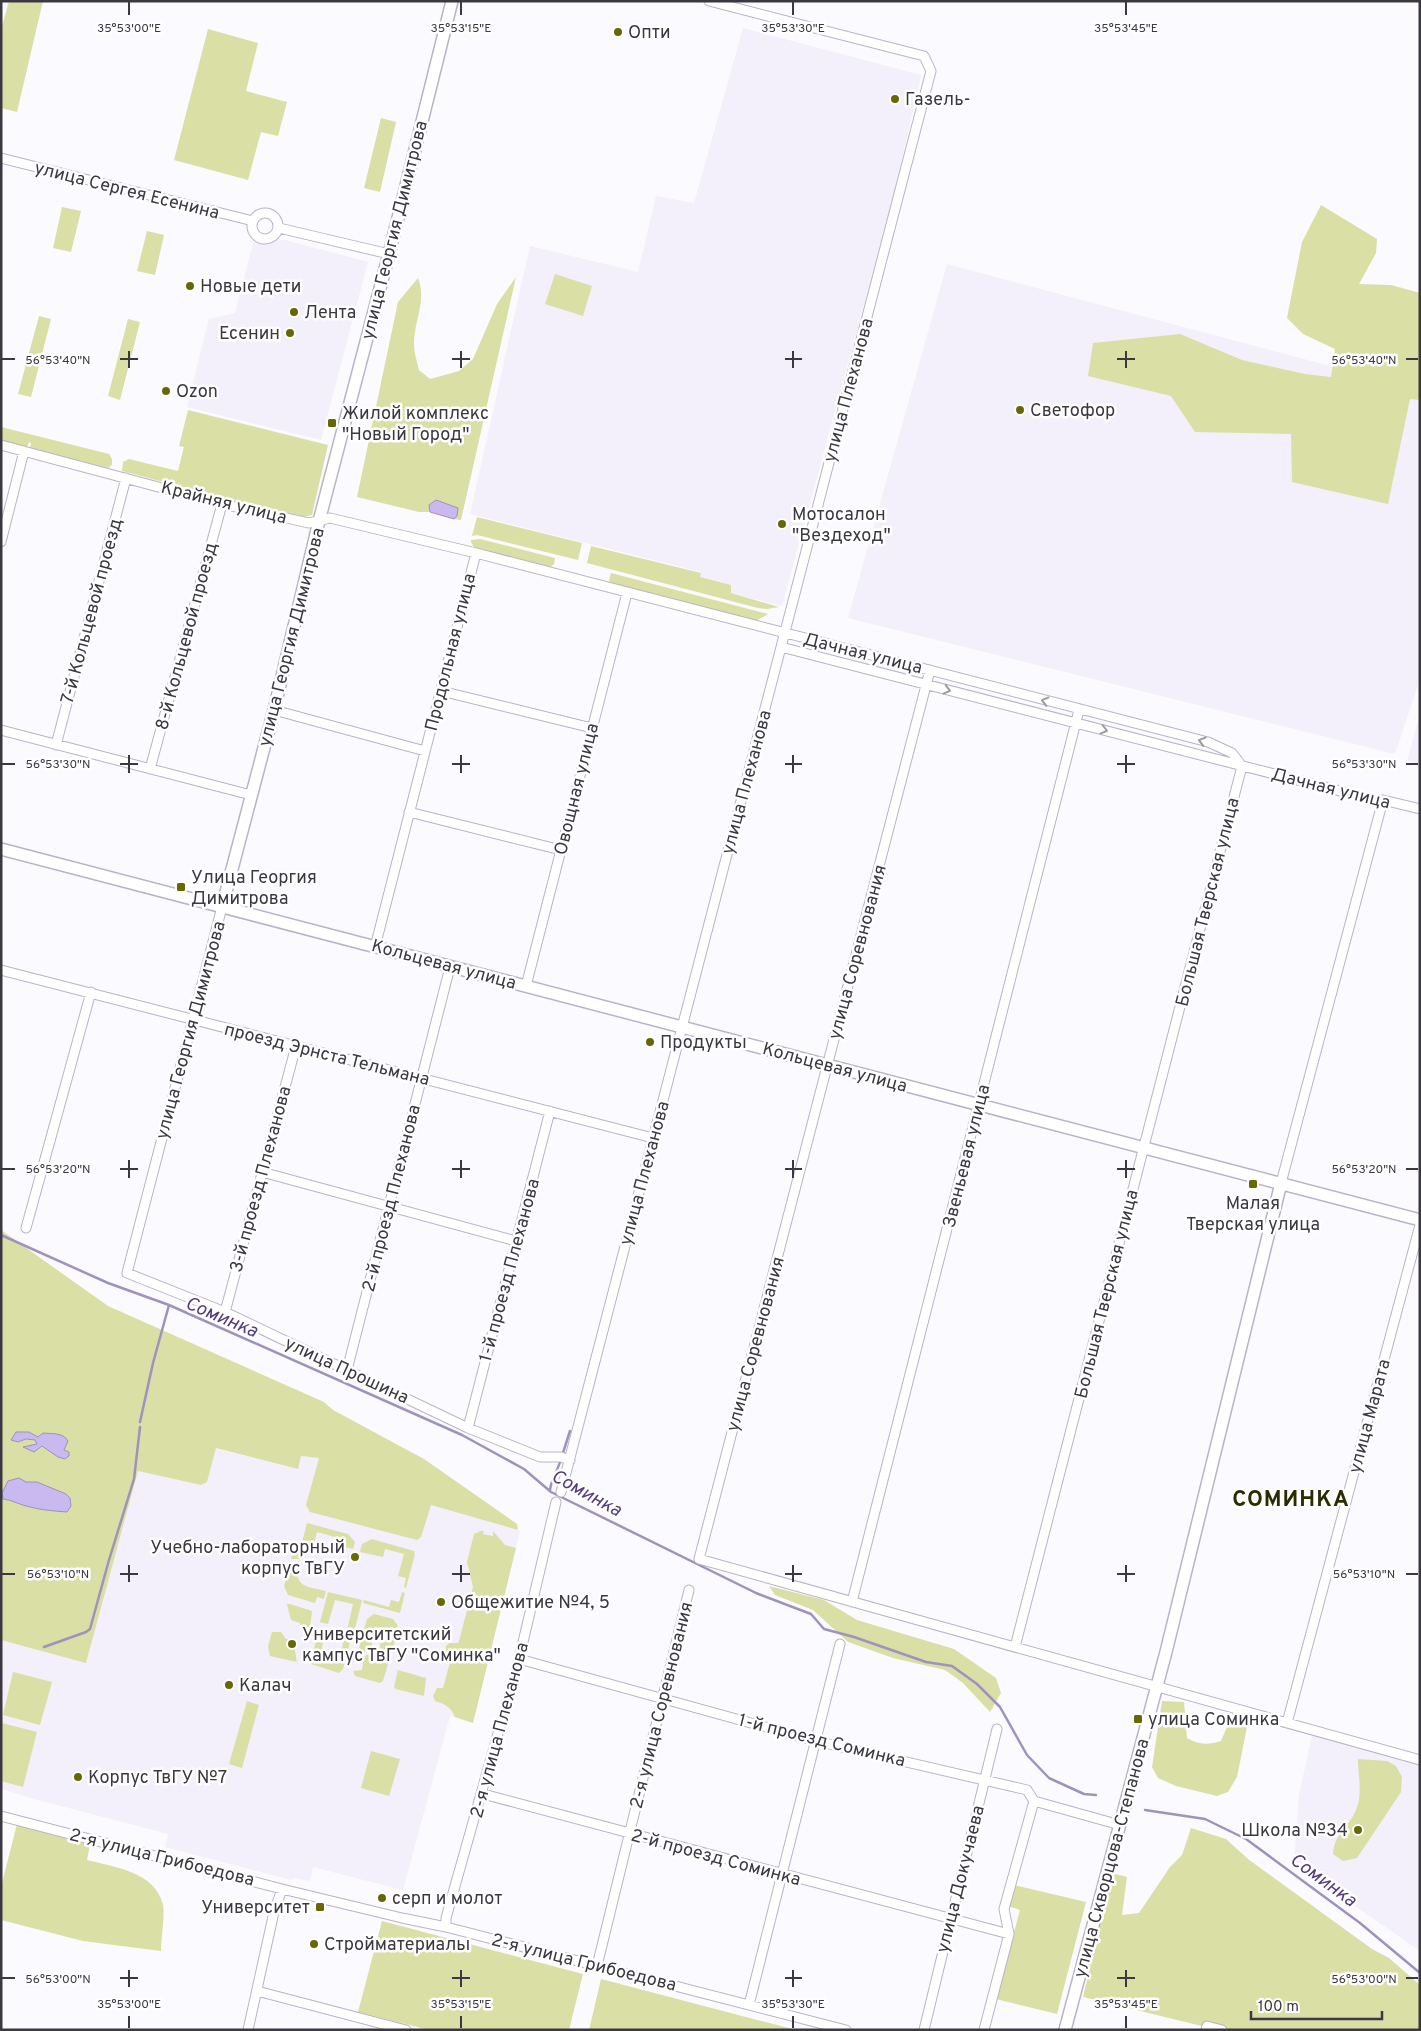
<svg xmlns="http://www.w3.org/2000/svg" width="1421" height="2031" font-family="Overpass,sans-serif">
	<style>
		.built { fill: #f3effb }
		.green { fill: #dadfa6 }
		.water { fill: #cab8f0; stroke: #9f92bc }
		.lines { fill: none; stroke-linecap: round; stroke-linejoin: round }
		.stream { stroke: #9f92bc; stroke-width: 2.5 }
		.street-casing { stroke: #b9b3c8; stroke-width: 11 }
		.secondary-casing { stroke: #b9b3c8; stroke-width: 14 }
		.street { stroke: #fff; stroke-width: 9 }
		.secondary { stroke: #fff; stroke-width: 11 }
		.oneway { stroke: #9d9ca0 }
		.ticks { fill: none; stroke: #3b3841; stroke-width: 2 }
		.poi-dot { fill: #656805; stroke: #fff; stroke-width: 2 }
		.labels { text-anchor: middle; stroke-width: 5; stroke-linejoin: round; paint-order: stroke }
		.poi-label { font-size: 18px; fill: #3b3841; stroke: #fff; text-anchor: start }
		.street-label { font-size: 18px; fill: #3b3841; stroke: #fff }
		.water-label { font-size: 19px; font-style: italic; fill: #553b7e; stroke: #fff }
		.district-label { font-size: 22px; font-weight: bold; letter-spacing: 1px; fill: #2a2c02; stroke: #fff }
		.ticks-label { font-size: 12px; text-anchor: middle; fill: #3b3841; stroke: #fff; stroke-width: 5; stroke-linejoin: round; paint-order: stroke }
	</style>
	<rect width="100%" height="100%" fill="#fbfafe"/>
	<path class="built" d="M743,28L921,75L894,194L782,606L731,593V585L700,577L701,572L470,514L530,246L638,272L656,196L694,203Z
		M254,239L285,240L368,262L321,440L187,407L209,319L235,313Z
		M947,264L1420,390V679L1395,754L848,618Z
		M1420,715V764L1407,761Z
		M215,1448L297,1469L301,1456L319,1458L431,1505L520,1531L473,1723L450,1716L403,1890L313,1867L310,1881L294,1878L291,1880L165,1847L168,1834L38,1800L1,1789V1640L86,1662L138,1471L201,1485L207,1481Z
		M1312,1736L1420,1764V1951L1294,1864L1299,1795Z"/>
	<path class="green" d="M9,1H43L17,112L1,108V30Z
		M208,29L258,43L246,91L287,102L278,136L261,132L248,180L174,160Z
		M381,118L396,122L380,192L364,188Z
		M1321,205L1377,239L1376,253L1359,284L1391,285L1420,293V400L1410,399L1388,504L1292,482L1291,434L1195,432L1171,396L1088,376L1093,343L1180,334L1242,360L1305,374L1331,377L1335,349L1303,334L1287,318L1302,242Z
		M62,207L81,211L71,252L53,248Z
		M147,231L164,235L155,275L137,271Z
		M555,274L592,286L583,316L545,304Z
		M516,277L461,520L454,519L458,513L429,509L430,512H419L357,497L398,302L418,278C427,300 414,321 414,343C414,352 417,362 419,370L430,379L459,371L473,359L497,304Z
		M39,316L51,319L31,397L18,394Z
		M128,319L140,322L120,400L108,396Z
		M188,410L328,445L312,515L300,518L122,471L123,462L129,459L178,471L184,447L179,446Z
		M1,427L109,454L112,459V465L108,468L30,448L31,443L29,442L27,447L1,440Z
		M477,517L582,543L578,560L477,535L472,536Z
		M480,539L555,558L554,564L549,568L475,549L471,542V540Z
		M591,546L701,573L700,577L731,585V593L779,607L767,609L758,608L587,563Z
		M611,573L768,614L754,622L610,583L609,580Z
		M1,1230L108,1306L324,1402L333,1410L424,1459L517,1524L518,1530L431,1505L421,1537L417,1540L310,1512L306,1505L319,1458L301,1456L298,1469L216,1448L207,1482L201,1485L138,1471L86,1663L1,1640Z
		M307,1523L348,1534L355,1542L353,1549L333,1544L335,1537L317,1532L311,1555L303,1553L301,1559H291L293,1551L300,1550Z
		M481,1531H484L483,1534L493,1536V1531L505,1545L516,1548L473,1723L455,1717C451,1707 445,1704 435,1701L433,1696L437,1688H443L452,1655L446,1651V1646L449,1643H458L459,1641L473,1587L467,1562L474,1534Z
		M372,1539L414,1551L415,1554L406,1588L404,1587L406,1578L398,1576L404,1554L385,1549L383,1557L360,1552L362,1544Z
		M290,1564L299,1566C293,1588 310,1587 326,1591L324,1599L317,1597L315,1603L288,1595L284,1586Z
		M769,1586L824,1600L857,1620L954,1649L996,1678L1001,1693L990,1712L963,1683L945,1670L893,1658L848,1642L813,1610L775,1595Z
		M328,1592L362,1600L354,1632L347,1631L353,1604L335,1600L328,1624L320,1622Z
		M402,1592L405,1593L400,1613L363,1603L364,1600L389,1607L391,1600L399,1602Z
		M290,1604L312,1611L310,1627H301L300,1623L291,1620L287,1604Z
		M374,1614L393,1619L398,1626L389,1633L381,1627L374,1628L372,1632V1646L356,1659L367,1619Z
		M318,1630L326,1632L319,1658L338,1663L345,1636L351,1638L343,1669L339,1673L311,1664Z
		M398,1631L383,1681L380,1683L355,1676L353,1671L362,1670L363,1664L358,1661L368,1654L372,1657L379,1656L380,1644Z
		M272,1632H281L286,1639L293,1640L297,1662L270,1656L268,1646Z
		M398,1670L426,1678L424,1696L396,1689L394,1687Z
		M13,1672L52,1682L40,1725L3,1715Z
		M247,1701L259,1705L242,1768L229,1764Z
		M1162,1701L1184,1702L1187,1738C1198,1745 1208,1745 1221,1741L1233,1713L1241,1715L1248,1722L1237,1777L1228,1792L1217,1796L1176,1786L1158,1778L1152,1767Z
		M2,1723L37,1732L23,1787L1,1781Z
		M371,1751L400,1759L389,1796L361,1788Z
		M1358,1759L1387,1761L1396,1766L1402,1777L1401,1792L1357,1858L1343,1861L1333,1854C1334,1834 1349,1827 1356,1810C1363,1794 1358,1776 1358,1759Z
		M17,1824L90,1844L87,1860C114,1867 156,1872 163,1905C165,1917 161,1938 161,1951L83,1941L1,1920V1887Z
		M1191,1828L1226,1839L1248,1859L1372,1949L1389,1958L1420,1985V2030H1218L1083,1997L1112,1873L1127,1877L1122,1915L1139,1913L1170,1867L1182,1855Z
		M1014,1885L1086,1902L1057,2014L996,1999L1020,1910L1008,1906Z
		M382,1921L583,1974L569,2030H429L358,2012Z
		M601,1979L796,2030H589Z"/>
	<path class="water" d="M436,500L458,508L457,516L454,519L430,512L429,505Z
		M16,1432H29L38,1437L43,1433C51,1434 63,1432 68,1441L64,1450L69,1452V1456L65,1459L58,1457L42,1446L34,1452L23,1447L37,1444L35,1440L26,1439L18,1442L11,1440Z
		M19,1478L26,1482H37L66,1494L70,1498L71,1506L67,1512C53,1511 40,1510 26,1506C18,1504 12,1500 3,1499L2,1493L8,1481Z"/>
	<g class="lines">
		<path class="stream" d="M1,1235L108,1283L169,1305L462,1435L524,1469L551,1492L756,1593L811,1614L824,1629L854,1637L926,1662L952,1666L977,1684L1000,1707L1027,1755L1049,1778L1084,1794L1096,1795
			M140,1422L153,1363L169,1305
			M562,1456L570,1431
			M550,1490C551,1480 558,1470 561,1459
			M44,1647L86,1632L90,1629L109,1560L134,1479L140,1427
			M1145,1810L1205,1819L1246,1839L1360,1923L1420,1973"/>
		<g class="street-casing">
			<path id="street" d="M1,158L253,221
				M252 226a13 13 0 1 1 26 0a13 13 0 1 1-26 0Z
				M279,228L389,254
				M1,445L222,504L309,523L330,518L476,553L1208,742L1232,753L1242,766
				M1,542L24,451
				M781,647L1375,800H1383L1420,809
				M930,670L699,1559L1420,1760
				M441,691L592,728
				M274,710L425,751
				M1,730L251,795
				M56,745L126,478
				M150,769L222,504
				M409,812L561,850
				M222,907L127,1273L225,1312L468,1428L540,1457H561L570,1460
				M375,947L476,553
				M1,970L653,1138
				M526,986L627,593
				M262,1172L516,1241
				M1281,1183L1383,800
				M26,1228L91,992
				M225,1312L296,1046
				M347,1370L450,967
				M468,1428L550,1111
				M561,1492L931,71L924,56L709,1
				M852,1602L1079,710
				M1015,1647L1242,766
				M519,1659L816,1741L1027,1790L1034,1801L1120,1825
				M1287,1723L1420,1225
				M483,1794L1009,1934
				M1,1816L282,1889L402,1918L446,1927L846,2030
				M446,1927V1918L519,1659L556,1502
				M597,1966L689,1590
				M257,1991L406,2030
				M749,2005L840,1644
				M248,2030L274,1912L282,1889
				M924,2030L997,1729
				M984,2030L1009,1934L1004,1909L1034,1801
				M1206,2030L1207,2026L1222,2030"/>
		</g>
		<g class="secondary-casing">
			<path id="secondary" d="M1,849L1420,1220
				M222,907L274,710L319,521L389,254L452,1
				M1065,2030L1166,1652L1281,1183"/>
		</g>
		<use href="#street" class="street"/>
		<use href="#secondary" class="secondary"/>
	</g>
	<defs><path id="oneway-chevron" d="M-2-3.5L2.5 0L-2 3.5" fill="none" stroke-width="1.6" stroke-linecap="round" stroke-linejoin="round" transform="scale(1.25)"/></defs>
	<g class="oneway">
		<use href="#oneway-chevron" transform="translate(947 690) rotate(15)"/>
		<use href="#oneway-chevron" transform="translate(1045 701) rotate(-165)"/>
		<use href="#oneway-chevron" transform="translate(1104 730) rotate(14)"/>
		<use href="#oneway-chevron" transform="translate(1202 741) rotate(-164)"/>
	</g>
	<path class="ticks" d="M129,2V15M461,2V15M793,2V15M1126,2V15M129,351V368M461,351V368M793,351V368M1126,351V368M2,359H15M120,359H138M452,359H470M785,359H802M1117,359H1135M1406,359H1418M129,755V773M461,755V773M793,755V773M1126,755V773M2,764H15M120,764H138M452,764H470M785,764H802M1117,764H1135M1406,764H1418M129,1160V1178M461,1160V1178M793,1160V1178M1126,1160V1178M2,1169H15M120,1169H138M452,1169H470M785,1169H802M1117,1169H1135M1406,1169H1418M129,1565V1582M461,1565V1582M793,1565V1582M1126,1565V1582M2,1574H15M120,1574H138M452,1574H470M785,1574H802M1117,1574H1135M1406,1574H1418M129,1970V1987M461,1970V1987M793,1970V1987M1126,1970V1987M2,1978H15M120,1978H138M452,1978H470M785,1978H802M1117,1978H1135M1406,1978H1418M129,2016V2028M461,2016V2028M793,2016V2028M1126,2016V2028"/>
	<g class="poi-dot">
		<circle cx="618" cy="32" r="5"/>
		<circle cx="895" cy="99" r="5"/>
		<circle cx="190" cy="286" r="5"/>
		<circle cx="294" cy="312" r="5"/>
		<circle cx="290" cy="333" r="5"/>
		<circle cx="166" cy="391" r="5"/>
		<circle cx="1020" cy="410" r="5"/>
		<rect x="327" y="418" width="10" height="10" rx="2.5"/>
		<circle cx="782" cy="524" r="5"/>
		<rect x="176" y="882" width="10" height="10" rx="2.5"/>
		<circle cx="650" cy="1042" r="5"/>
		<rect x="1248" y="1179" width="10" height="10" rx="2.5"/>
		<circle cx="355" cy="1557" r="5"/>
		<circle cx="441" cy="1602" r="5"/>
		<circle cx="292" cy="1644" r="5"/>
		<circle cx="229" cy="1685" r="5"/>
		<rect x="1133" y="1714" width="10" height="10" rx="2.5"/>
		<circle cx="78" cy="1777" r="5"/>
		<circle cx="1358" cy="1830" r="5"/>
		<circle cx="382" cy="1898" r="5"/>
		<rect x="315" y="1902" width="10" height="10" rx="2.5"/>
		<circle cx="314" cy="1944" r="5"/>
	</g>
	<g class="labels">
		<g class="poi-label">
			<text x="628" y="38">Опти</text>
			<text x="905" y="105">Газель-</text>
			<text x="200" y="292">Новые дети</text>
			<text x="304" y="318">Лента</text>
			<text x="280" y="339" text-anchor="end">Есенин</text>
			<text x="176" y="397">Ozon</text>
			<text x="1030" y="416">Светофор</text>
			<text x="342" y="419">Жилой комплекс<tspan x="342" dy="21">"Новый Город"</tspan></text>
			<text x="792" y="520">Мотосалон<tspan x="792" dy="21">"Вездеход"</tspan></text>
			<text x="191" y="883">Улица Георгия<tspan x="191" dy="21">Димитрова</tspan></text>
			<text x="660" y="1048">Продукты</text>
			<text x="1253" y="1209" text-anchor="middle">Малая<tspan x="1253" dy="21">Тверская улица</tspan></text>
			<text x="345" y="1553" text-anchor="end">Учебно-лабораторный<tspan x="345" dy="21">корпус ТвГУ</tspan></text>
			<text x="451" y="1608">Общежитие №4, 5</text>
			<text x="302" y="1640">Университетский<tspan x="302" dy="21">кампус ТвГУ "Соминка"</tspan></text>
			<text x="239" y="1691">Калач</text>
			<text x="1148" y="1725">улица Соминка</text>
			<text x="88" y="1783">Корпус ТвГУ №7</text>
			<text x="1348" y="1836" text-anchor="end">Школа №34</text>
			<text x="392" y="1904">серп и молот</text>
			<text x="310" y="1913" text-anchor="end">Университет</text>
			<text x="324" y="1950">Стройматериалы</text>
		</g>
		<g class="street-label">
			<text transform="translate(127 190) rotate(14)" y="6">улица Сергея Есенина</text>
			<text transform="translate(394 230) rotate(-76)" y="6">улица Георгия Димитрова</text>
			<text transform="translate(848 390) rotate(-75)" y="6">улица Плеханова</text>
			<text transform="translate(224 502) rotate(14)" y="6">Крайняя улица</text>
			<text transform="translate(91 611) rotate(-75)" y="6">7-й Кольцевой проезд</text>
			<text transform="translate(186 636) rotate(-75)" y="6">8-й Кольцевой проезд</text>
			<text transform="translate(291 637) rotate(-76)" y="6">улица Георгия Димитрова</text>
			<text transform="translate(450 652) rotate(-76)" y="6">Продольная улица</text>
			<text transform="translate(863 653) rotate(14)" y="6">Дачная улица</text>
			<text transform="translate(746 782) rotate(-75)" y="6">улица Плеханова</text>
			<text transform="translate(1331 788) rotate(14)" y="6">Дачная улица</text>
			<text transform="translate(576 789) rotate(-76)" y="6">Овощная улица</text>
			<text transform="translate(1207 902) rotate(-76)" y="6">Большая Тверская улица</text>
			<text transform="translate(857 952) rotate(-75)" y="6">улица Соревнования</text>
			<text transform="translate(444 964) rotate(15)" y="6">Кольцевая улица</text>
			<text transform="translate(190 1030) rotate(-75)" y="6">улица Георгия Димитрова</text>
			<text transform="translate(327 1054) rotate(14)" y="6">проезд Эрнста Тельмана</text>
			<text transform="translate(835 1067) rotate(15)" y="6">Кольцевая улица</text>
			<text transform="translate(966 1156) rotate(-76)" y="6">Звеньевая улица</text>
			<text transform="translate(644 1173) rotate(-75)" y="6">улица Плеханова</text>
			<text transform="translate(260 1179) rotate(-75)" y="6">3-й проезд Плеханова</text>
			<text transform="translate(391 1198) rotate(-76)" y="6">2-й проезд Плеханова</text>
			<text transform="translate(509 1270) rotate(-75)" y="6">1-й проезд Плеханова</text>
			<text transform="translate(1106 1294) rotate(-76)" y="6">Большая Тверская улица</text>
			<text transform="translate(755 1344) rotate(-75)" y="6">улица Соревнования</text>
			<text transform="translate(347 1370) rotate(25)" y="6">улица Прошина</text>
			<text transform="translate(1369 1416) rotate(-75)" y="6">улица Марата</text>
			<text transform="translate(661 1705) rotate(-76)" y="6">2-я улица Соревнования</text>
			<text transform="translate(499 1730) rotate(-75)" y="6">2-я улица Плеханова</text>
			<text transform="translate(822 1740) rotate(14)" y="6">1-й проезд Соминка</text>
			<text transform="translate(162 1857) rotate(14)" y="6">2-я улица Грибоедова</text>
			<text transform="translate(716 1857) rotate(15)" y="6">2-й проезд Соминка</text>
			<text transform="translate(1111 1858) rotate(-75)" y="6">улица Скворцова-Степанова</text>
			<text transform="translate(960 1879) rotate(-76)" y="6">улица Докучаева</text>
			<text transform="translate(584 1962) rotate(14)" y="6">2-я улица Грибоедова</text>
		</g>
		<g class="water-label">
			<text transform="translate(222 1316) rotate(23)" y="7">Соминка</text>
			<text transform="translate(587 1492) rotate(29)" y="7">Соминка</text>
			<text transform="translate(1324 1879) rotate(36)" y="7">Соминка</text>
		</g>
		<g class="district-label">
			<text x="1291" y="1506">СОМИНКА</text>
		</g>
	</g>
	<g class="ticks-label">
		<text x="129" y="32">35°53'00"E</text>
		<text x="461" y="32">35°53'15"E</text>
		<text x="793" y="32">35°53'30"E</text>
		<text x="1126" y="32">35°53'45"E</text>
		<text x="58" y="364">56°53'40"N</text>
		<text x="1364" y="364">56°53'40"N</text>
		<text x="58" y="768">56°53'30"N</text>
		<text x="1364" y="768">56°53'30"N</text>
		<text x="58" y="1173">56°53'20"N</text>
		<text x="1364" y="1173">56°53'20"N</text>
		<text x="58" y="1578">56°53'10"N</text>
		<text x="1364" y="1578">56°53'10"N</text>
		<text x="58" y="1983">56°53'00"N</text>
		<text x="1364" y="1983">56°53'00"N</text>
		<text x="129" y="2008">35°53'00"E</text>
		<text x="461" y="2008">35°53'15"E</text>
		<text x="793" y="2008">35°53'30"E</text>
		<text x="1126" y="2008">35°53'45"E</text>
	</g>
	<rect width="1421" height="2031" fill="none" stroke="#3b3841" stroke-width="5"/>
	<path d="M1251 2011v8h131v-8" fill="none" stroke="#3b3841" stroke-width="2.5"/>
	<text x="1258" y="2011" font-size="15" fill="#3b3841" stroke="#ffffff" stroke-width="4" paint-order="stroke">100 m</text>
</svg>
